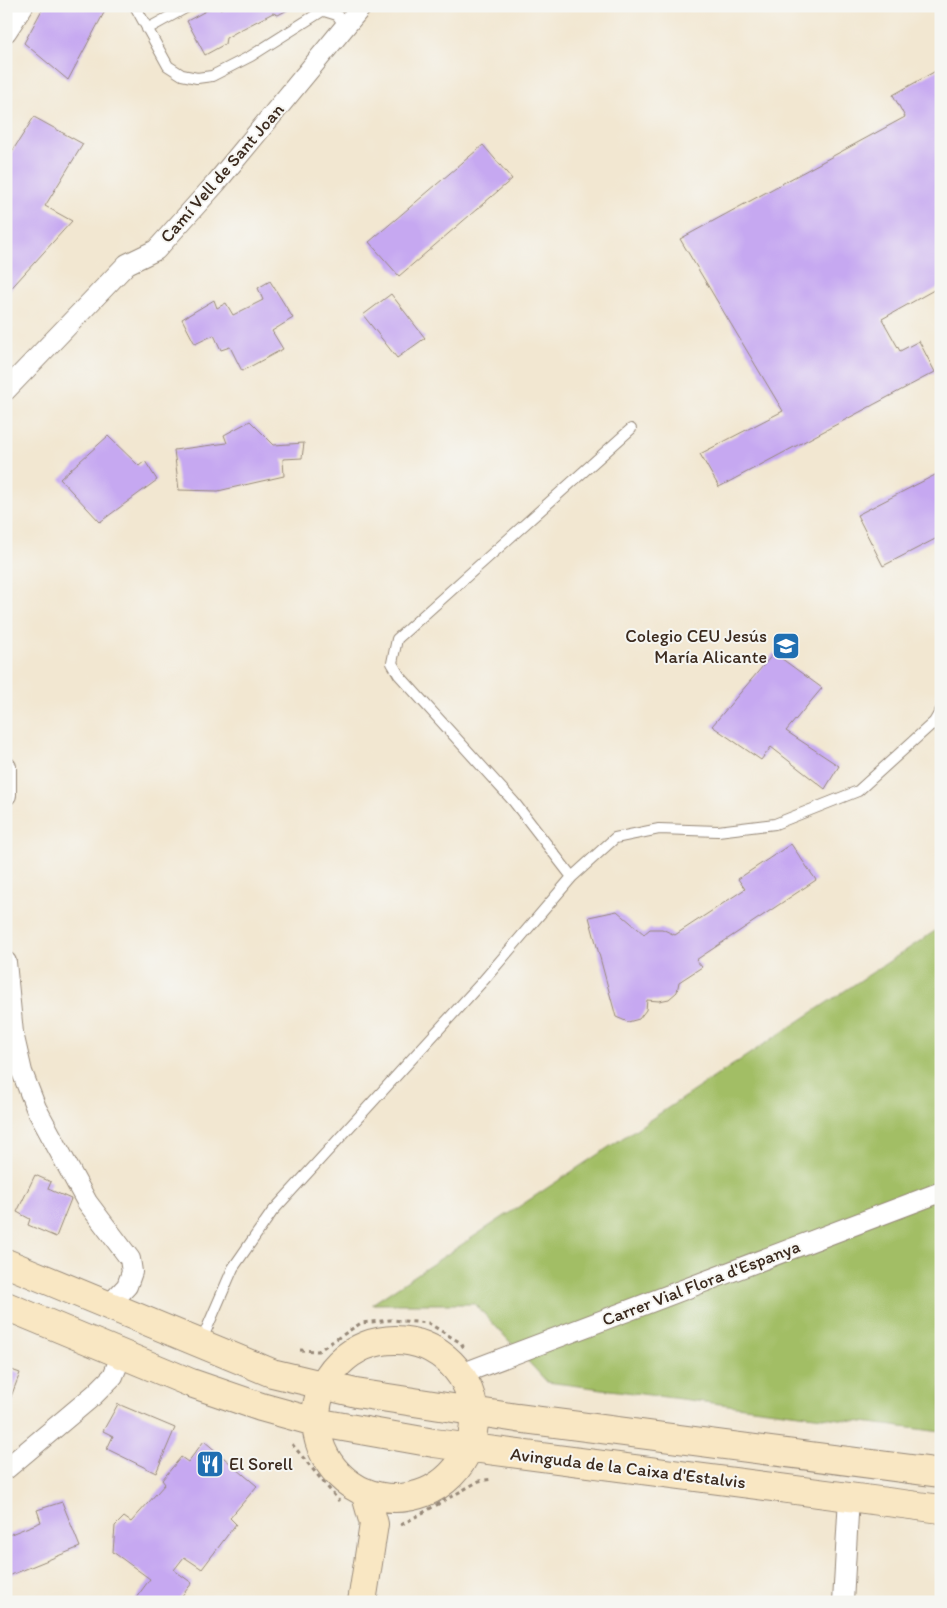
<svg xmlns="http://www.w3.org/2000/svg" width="947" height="1608" font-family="Itim,sans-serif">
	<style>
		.green { fill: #a2be65; stroke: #6e7442 }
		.building { fill: #c6a8f1 }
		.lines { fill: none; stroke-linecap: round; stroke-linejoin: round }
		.lane-casing { stroke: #968878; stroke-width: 12 }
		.street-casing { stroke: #968878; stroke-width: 22 }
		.secondary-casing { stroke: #968878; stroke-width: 30 }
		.path { stroke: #968878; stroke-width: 3; stroke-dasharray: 4 4; stroke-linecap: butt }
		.lane { stroke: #fff; stroke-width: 10 }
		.street { stroke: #fff; stroke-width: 20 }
		.secondary { stroke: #f9e7c3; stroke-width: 28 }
		.labels { text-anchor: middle; stroke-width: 4; stroke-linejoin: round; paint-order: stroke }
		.street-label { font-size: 18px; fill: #3b2a1e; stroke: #f6f6f2 }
		.poi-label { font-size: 18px; fill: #3b2a1e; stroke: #f6f6f2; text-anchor: end }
	</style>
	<rect width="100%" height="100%" fill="#f6f6f2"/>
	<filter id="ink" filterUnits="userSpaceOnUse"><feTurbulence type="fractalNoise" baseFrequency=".02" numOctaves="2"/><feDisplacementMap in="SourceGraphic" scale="10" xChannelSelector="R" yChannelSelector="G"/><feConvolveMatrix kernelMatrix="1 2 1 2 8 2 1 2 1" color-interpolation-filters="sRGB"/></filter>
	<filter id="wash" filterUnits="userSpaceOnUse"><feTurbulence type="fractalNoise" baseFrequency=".0096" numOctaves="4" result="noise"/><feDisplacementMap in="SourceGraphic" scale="20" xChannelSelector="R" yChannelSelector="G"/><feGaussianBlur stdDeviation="1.12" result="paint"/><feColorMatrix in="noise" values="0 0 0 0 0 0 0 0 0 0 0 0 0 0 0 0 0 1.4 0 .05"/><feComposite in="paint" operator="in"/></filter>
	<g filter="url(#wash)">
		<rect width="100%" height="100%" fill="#f2e7d1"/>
		<path class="green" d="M941,927V1432L547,1382L475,1304H372Z"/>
		<g id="blocks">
			<path class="building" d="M44,6H102L106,9L68,80L24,43Z
				M215,6H219L220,9L226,6H295L278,15L273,13L240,30L226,38L225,44L205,55L187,21Z
				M941,68V286L882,319L900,351L919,341L935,372L719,487L700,454L783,411L680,239L905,117L893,95Z
				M34,117L83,144L45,206L72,221L6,294V161Z
				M483,145L512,179L399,276L369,242Z
				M270,281L293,318L272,331L283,349L242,371L230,347L221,350L214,335L195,344L182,319L214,300L217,308L226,303L233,315L263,300L258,288Z
				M391,294L425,338L397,358L363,315Z
				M250,421L274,445L304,443L302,458L283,459L284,476L218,491L179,490L174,450L227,443L224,435Z
				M108,436L139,466L145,461L157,480L100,522L60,479Z
				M939,473L941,536L883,566L857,515Z
				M774,653L822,688L786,731L839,766L825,789L771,747L761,760L712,726Z
				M791,844L816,880L696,960L702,967L679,982L677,992L669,999L659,1001L647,1000L646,1010L639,1019L628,1022L616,1017L589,917L617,911L644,934L650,929H662L675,935L745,889L738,879Z
				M35,1175L51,1182L48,1189L71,1199L56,1237L28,1225L30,1219L17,1212Z
				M6,1368L20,1373L9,1402L6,1401Z
				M118,1404L175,1428L156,1473L107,1449L113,1436L103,1431Z
				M204,1441L257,1486L230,1518L236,1524L202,1569L184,1557L174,1570L192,1583L177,1602H133L150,1579L113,1552L115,1526L124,1517L131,1522L165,1484L162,1480L181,1457L188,1462Z
				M62,1502L80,1547L6,1577V1536L41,1522L37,1510Z
				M682,1598L694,1601V1602H681Z"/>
		</g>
	</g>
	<g filter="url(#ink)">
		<use href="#blocks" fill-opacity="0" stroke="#968878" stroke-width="1"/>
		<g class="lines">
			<g class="lane-casing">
				<path id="lane" d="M135,6L168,66L182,75L197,78L212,76L251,56L330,6
					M324,11L337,15L346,27
					M147,29L189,6
					M934,722L941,730
					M572,877L514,802L399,675L392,663L397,639L631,429
					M201,1342L233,1268L272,1212L483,981L572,877L615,838L659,829L718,831L775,824L858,791L934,722L941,710"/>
			</g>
			<g class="street-casing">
				<path id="street" d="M6,32L23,6
					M6,390L127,264L156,250L216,183L362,6
					M6,767V795
					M6,962L13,1033L22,1072L36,1108L87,1202L130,1259L132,1272L127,1286L110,1304
					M461,1374L941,1192
					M6,1469L94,1395L113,1376L122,1354
					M843,1602L849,1497"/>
			</g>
			<g class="secondary-casing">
				<path id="secondary" d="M6,1263L272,1373L356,1393L517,1418L941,1473
					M6,1306L191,1383L261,1407L315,1422L434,1443L941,1509
					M316 1419a79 79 0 1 1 158 0a79 79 0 1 1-158 0Z
					M362,1602L374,1524L365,1492"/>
			</g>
			<path class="path" d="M6,898L7,816
				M300,1350L318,1351L361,1323L391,1320L428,1323L461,1343L464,1348
				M292,1444L339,1501
				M401,1525L479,1481L492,1479"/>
			<use href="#lane" class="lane"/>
			<use href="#street" class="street"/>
			<use href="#secondary" class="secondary"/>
		</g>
	</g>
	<defs>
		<g id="school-square" transform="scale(1.4375)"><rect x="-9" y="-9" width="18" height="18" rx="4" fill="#1f6fb2" stroke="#f6f6f2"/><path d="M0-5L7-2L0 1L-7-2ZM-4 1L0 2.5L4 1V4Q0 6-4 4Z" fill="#fff"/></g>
		<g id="restaurant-square" transform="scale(1.4375)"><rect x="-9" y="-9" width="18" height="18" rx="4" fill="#1f6fb2" stroke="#f6f6f2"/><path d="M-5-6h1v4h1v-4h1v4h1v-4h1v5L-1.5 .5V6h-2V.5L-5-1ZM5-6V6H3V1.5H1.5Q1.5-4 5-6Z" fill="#fff"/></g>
	</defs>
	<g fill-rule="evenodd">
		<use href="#school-square" x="786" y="646"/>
		<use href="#restaurant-square" x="210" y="1464"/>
	</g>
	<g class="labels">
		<g class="street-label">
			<text transform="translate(222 173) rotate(-49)" y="6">Camí Vell de Sant Joan</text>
			<text transform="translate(701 1283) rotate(-21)" y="6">Carrer Vial Flora d'Espanya</text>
			<text transform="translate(628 1468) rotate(7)" y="6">Avinguda de la Caixa d'Estalvis</text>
		</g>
		<g class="poi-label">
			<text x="767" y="642">Colegio CEU Jesús<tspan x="767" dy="21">María Alicante</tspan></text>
			<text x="229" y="1470" text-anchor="start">El Sorell</text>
		</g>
	</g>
	<rect width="947" height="1608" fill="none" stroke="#f6f6f2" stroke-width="25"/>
</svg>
